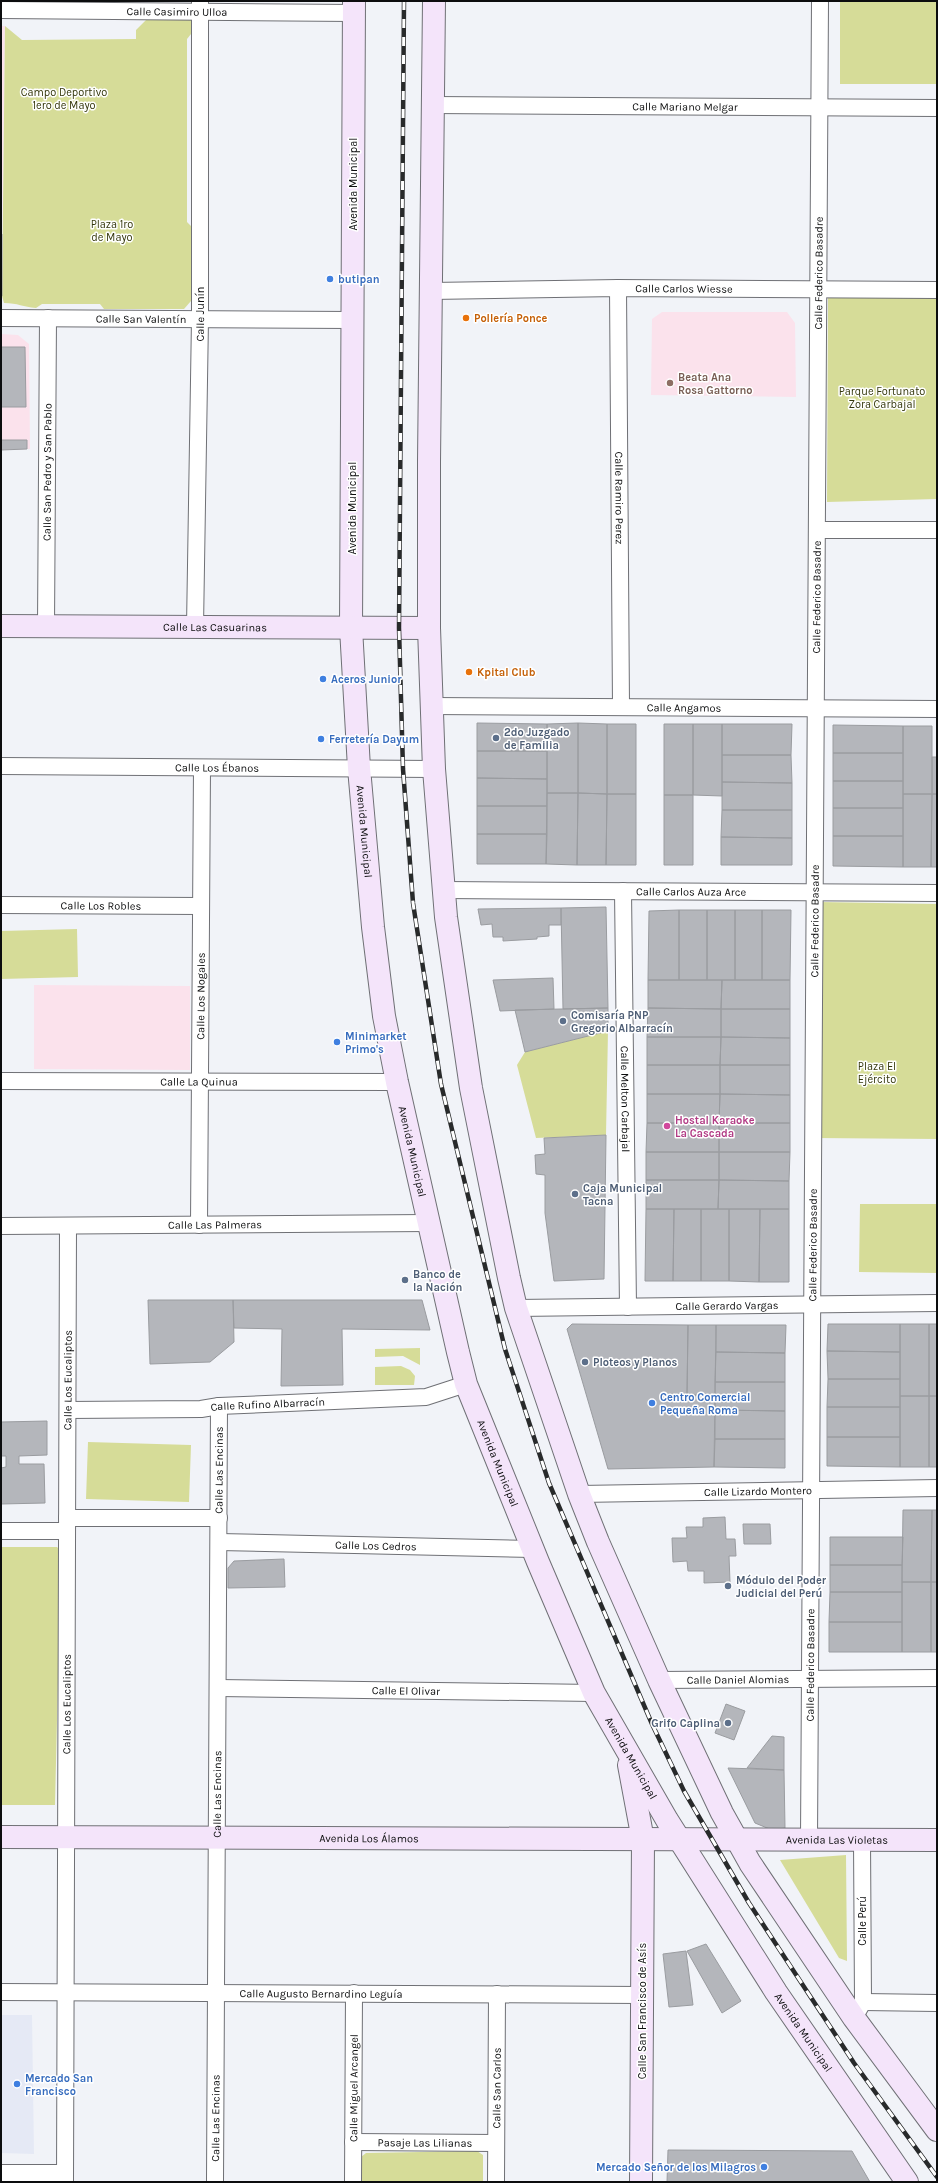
<svg xmlns="http://www.w3.org/2000/svg" width="938" height="2183" font-family="Karla,sans-serif">
	<style>
		.built { fill: #e5e9f5 }
		.education { fill: #fbe2ec }
		.green { fill: #d6dc98 }
		.building { fill: #b4b6bb; stroke: #9a9ca0 }
		.lines { fill: none; stroke-linecap: round; stroke-linejoin: round }
		.street-casing { stroke: #6f7075; stroke-width: 18 }
		.secondary-casing { stroke: #6f7075; stroke-width: 24 }
		.street { stroke: #fff; stroke-width: 16 }
		.secondary { stroke: #f4e4fa; stroke-width: 22 }
		.rail-casing { stroke: #282a2b; stroke-width: 4.5 }
		.rail { stroke: #fff; stroke-width: 3; stroke-dasharray: 9; stroke-linecap: butt }
		.shop-dot { fill: #3f7fe0; stroke: #fff; stroke-width: 1.5 }
		.food-dot { fill: #e8710a; stroke: #fff; stroke-width: 1.5 }
		.education-dot { fill: #8d6e63; stroke: #fff; stroke-width: 1.5 }
		.service-dot { fill: #5c6f8a; stroke: #fff; stroke-width: 1.5 }
		.hotel-dot { fill: #d1479c; stroke: #fff; stroke-width: 1.5 }
		.labels { text-anchor: middle; stroke-width: 3; stroke-linejoin: round; paint-order: stroke }
		.street-label { font-size: 11px; fill: #0c0d0e; stroke: #fff }
		.park-label { font-size: 11px; fill: #34370b; stroke: #fff }
		.shop-label { font-size: 11px; font-weight: bold; fill: #366cbe; stroke: #fff; text-anchor: start }
		.food-label { font-size: 11px; font-weight: bold; fill: #c56008; stroke: #fff; text-anchor: start }
		.education-label { font-size: 11px; font-weight: bold; fill: #785e54; stroke: #fff; text-anchor: start }
		.service-label { font-size: 11px; font-weight: bold; fill: #4e5e75; stroke: #fff; text-anchor: start }
		.hotel-label { font-size: 11px; font-weight: bold; fill: #b23c85; stroke: #fff; text-anchor: start }
	</style>
	<rect width="100%" height="100%" fill="#f1f3f8"/>
	<path class="built" d="M1,2015H32L34,2154L1,2153Z"/>
	<path class="education" d="M1,26H5L2,234H1Z
		M662,312H787L795,323L796,397L651,395L652,319Z
		M1,334L18,335L29,344L30,449L1,450Z
		M34,985L190,986V1070L34,1069Z"/>
	<path class="green" d="M840,1H937V84H840Z
		M185,18L191,20V34L187,39V222L192,227L191,301L184,309H104L100,304H42L36,308C23,307 18,303 4,303L2,296L5,26L22,40L136,39V30L147,19Z
		M937,295V499L827,502L828,296Z
		M819,902L937,904V1139L815,1138Z
		M77,929L78,977L1,979V931Z
		M608,1031L606,1135L536,1138L517,1065L525,1052Z
		M860,1204H937V1273L859,1272Z
		M420,1348V1365L403,1356L375,1357V1349Z
		M401,1366L410,1370L415,1376L414,1385H375V1367Z
		M88,1442L191,1445L189,1502L86,1499Z
		M1,1547H57L61,1551L55,1805H1Z
		M846,1855L847,1961L839,1958L780,1860Z
		M477,2151L483,2155V2182H361V2157L366,2153Z"/>
	<path class="building" d="M1,234H2V296H1Z
		M1,344V347H25L26,407H1Z
		M1,440H27V449L1,450Z
		M477,723L547,724V751H477Z
		M578,723L607,724V794L578,793Z
		M578,723V793H547V724Z
		M607,724H636V794H607Z
		M664,724H693V795H664Z
		M693,724H722V796L693,795Z
		M722,724H792L791,755H722Z
		M833,725L903,726V753H833Z
		M903,726H932V794H903Z
		M477,751H547V779L477,778Z
		M833,753H903V781H833Z
		M722,755H791L792,783L722,782Z
		M932,757H937V794H932Z
		M477,778L547,779V806H477Z
		M833,781H903V808H833Z
		M722,782L792,783V810H722Z
		M547,793H578L577,865L546,864Z
		M578,793L607,794L606,865H577Z
		M607,794H636V865H606Z
		M903,794H932L931,867H903Z
		M932,794H937V867H931Z
		M664,795H693V865H664Z
		M477,806H547V834H477Z
		M833,808H903V836H833Z
		M722,810H792V838L721,837Z
		M477,834H547L546,864H477Z
		M833,836H903V867L833,866Z
		M721,837L792,838V865H721Z
		M606,907L608,1008L563,1009L561,908Z
		M561,908V925H549V936L537,937V939L503,941V937H493L492,924L481,925L478,909Z
		M679,910V980H648L649,911Z
		M679,910H707V980H679Z
		M707,910H735V980H707Z
		M735,910H762V980H735Z
		M762,910H791L790,980H762Z
		M553,978L554,1009L500,1011L493,980Z
		M648,980H722L721,1009L648,1008Z
		M722,980H790V1009H721Z
		M608,1008V1031L525,1052L515,1010Z
		M648,1008L721,1009V1037H647Z
		M721,1009H790V1038L721,1037Z
		M647,1037H721L720,1065H647Z
		M721,1037L790,1038V1065H720Z
		M647,1065H720V1094H647Z
		M720,1065H790V1095L720,1094Z
		M647,1094H720L719,1123H647Z
		M720,1094L790,1095V1123H719Z
		M647,1123H719V1152H646Z
		M719,1123H790V1152H719Z
		M606,1135L604,1279L554,1281L545,1213V1175L536,1174L535,1155L545,1154L544,1138Z
		M646,1152H719V1180H646Z
		M719,1152H790L789,1181L719,1180Z
		M646,1180H719L718,1209H646Z
		M719,1180L789,1181V1209H718Z
		M646,1209H674L673,1281H645Z
		M674,1209H701V1281H673Z
		M701,1209H729V1281H701Z
		M729,1209H760L759,1282L729,1281Z
		M760,1209H789V1282H759Z
		M148,1300H233L234,1342L210,1362L150,1364Z
		M233,1300H422L430,1330L342,1329L343,1385L281,1386L282,1329L234,1328Z
		M572,1324L688,1325L687,1395H715L714,1467L608,1469L567,1329Z
		M828,1324H900V1352L827,1351Z
		M900,1324H929V1396H900Z
		M929,1324H937V1396H929Z
		M688,1325H716L715,1395H687Z
		M716,1325H786L785,1353L716,1352Z
		M827,1351L900,1352V1379H828Z
		M716,1352L785,1353V1382H715Z
		M828,1379H900V1407H827Z
		M715,1382H785V1411L715,1410Z
		M900,1396H929V1467H900Z
		M929,1396H937V1467H929Z
		M827,1407H900V1437H827Z
		M715,1410L785,1411V1439H715Z
		M47,1421V1455L19,1456V1464H44L45,1503L1,1504V1468L6,1467V1456H1V1422Z
		M827,1437H900V1467L827,1466Z
		M715,1439H785V1468L714,1467Z
		M903,1510H932L931,1582H902Z
		M932,1510H937V1582H931Z
		M725,1517L726,1539H735L736,1556H729L730,1582L704,1583V1571H688L687,1561L673,1562L672,1538H687L686,1527H703V1518Z
		M743,1524H770L771,1544H744Z
		M830,1537H903L902,1565H830Z
		M284,1559L285,1587L228,1588V1568L234,1561Z
		M830,1565H902V1592H830Z
		M902,1582H931V1652H902Z
		M931,1582H937V1652H931Z
		M830,1592H902V1622H829Z
		M829,1622H902V1652H829Z
		M726,1704L745,1711L734,1740L715,1733Z
		M772,1736L784,1737V1770L747,1768Z
		M728,1768L784,1770L785,1828L772,1830L755,1823Z
		M706,1944L741,2001L722,2013L687,1951Z
		M686,1951L693,2005L669,2007L663,1954Z
		M668,2150L852,2151L870,2182H667Z"/>
	<g class="lines">
		<g class="street-casing">
			<g id="street">
				<path id="s1" d="M1,10L354,13"/>
				<path id="s2" d="M432,105L937,108"/>
				<path id="s3" d="M618,288L621,707"/>
				<path id="s4" d="M431,291L618,288L937,290"/>
				<path id="s5" d="M1,318L352,320"/>
				<path d="M817,530H937"/>
				<path id="s6" d="M46,627L48,318"/>
				<path id="s7" d="M195,627L200,319V1"/>
				<path id="s8" d="M431,706L937,709"/>
				<path id="s9" d="M1,766L434,769"/>
				<path id="s10" d="M444,890L937,893"/>
				<path id="s11" d="M623,891L628,1307"/>
				<path id="s12" d="M1,905L201,906"/>
				<path id="s13" d="M1,1081L397,1082"/>
				<path id="s14" d="M199,1225L202,768"/>
				<path id="s15" d="M1,1226L428,1223"/>
				<path id="s16" d="M516,1308L937,1303"/>
				<path id="s17" d="M68,1410L201,1409L219,1406L426,1397L466,1384"/>
				<path id="s18" d="M579,1494L937,1488"/>
				<path d="M67,1518H219"/>
				<path d="M1,1531H67"/>
				<path id="s19" d="M219,1542L533,1549"/>
				<path id="s20" d="M659,1680L937,1678"/>
				<path id="s21" d="M218,1688L594,1693"/>
				<path id="s22" d="M809,1840L820,1"/>
				<path id="s23" d="M1,1992L642,1995"/>
				<path d="M863,2002L937,2003"/>
				<path d="M854,2018L863,2002L862,1840"/>
				<path id="s24" d="M353,2142L496,2143"/>
				<path d="M1,2173H65"/>
				<path id="s25" d="M65,2182L68,1226"/>
				<path id="s26" d="M215,2182L219,1406"/>
				<path id="s27" d="M353,2182L354,1993"/>
				<path id="s28" d="M496,2182L497,1994"/>
			</g>
		</g>
		<g class="secondary-casing">
			<g id="secondary">
				<path id="s29" d="M354,1L351,628L359,768L373,927L384,1016L397,1082L458,1352L466,1384L538,1562L594,1693L667,1820L776,1992L907,2182"/>
				<path d="M434,1L429,462V628L434,769L446,917L471,1088L509,1278L516,1308L579,1494L598,1542L659,1680L722,1813L750,1863L854,2018L937,2130"/>
				<path id="s30" d="M1,626L429,628"/>
				<path d="M629,1765L643,1840L641,2182"/>
				<path id="s31" d="M1,1837L937,1840"/>
			</g>
		</g>
		<use href="#street" class="street"/>
		<use href="#secondary" class="secondary"/>
		<g class="rail-casing">
			<path id="rail" d="M404,1L399,628L403,769L413,903L441,1084L505,1349L549,1483L652,1724L684,1791L749,1903L854,2063L937,2177"/>
		</g>
		<use href="#rail" class="rail"/>
	</g>
	<g class="shop-dot">
		<circle cx="330" cy="279" r="4"/>
		<circle cx="323" cy="679" r="4"/>
		<circle cx="321" cy="739" r="4"/>
		<circle cx="337" cy="1042" r="4"/>
		<circle cx="652" cy="1403" r="4"/>
		<circle cx="17" cy="2084" r="4"/>
		<circle cx="764" cy="2167" r="4"/>
	</g>
	<g class="food-dot">
		<circle cx="466" cy="318" r="4"/>
		<circle cx="469" cy="672" r="4"/>
	</g>
	<circle class="education-dot" cx="670" cy="383" r="4"/>
	<g class="service-dot">
		<circle cx="496" cy="738" r="4"/>
		<circle cx="563" cy="1021" r="4"/>
		<circle cx="575" cy="1194" r="4"/>
		<circle cx="405" cy="1280" r="4"/>
		<circle cx="585" cy="1362" r="4"/>
		<circle cx="728" cy="1586" r="4"/>
		<circle cx="728" cy="1723" r="4"/>
	</g>
	<circle class="hotel-dot" cx="667" cy="1126" r="4"/>
	<g class="labels">
		<g class="street-label">
			<text dy="4" stroke="none"><textPath href="#s1" startOffset="176">Calle Casimiro Ulloa</textPath></text>
			<text dy="4" stroke="none"><textPath href="#s2" startOffset="253">Calle Mariano Melgar</textPath></text>
			<text transform="translate(353 184) rotate(-90)" y="4">Avenida Municipal</text>
			<text dy="4" stroke="none"><textPath href="#s22" startOffset="1567">Calle Federico Basadre</textPath></text>
			<text dy="4" stroke="none"><textPath href="#s4" startOffset="253">Calle Carlos Wiesse</textPath></text>
			<text dy="4" stroke="none"><textPath href="#s7" startOffset="313">Calle Junín</textPath></text>
			<text dy="4" stroke="none"><textPath href="#s5" startOffset="140">Calle San Valentín</textPath></text>
			<text dy="4" stroke="none"><textPath href="#s6" startOffset="155">Calle San Pedro y San Pablo</textPath></text>
			<text dy="4" stroke="none"><textPath href="#s3" startOffset="210">Calle Ramiro Perez</textPath></text>
			<text transform="translate(352 508) rotate(-90)" y="4">Avenida Municipal</text>
			<text dy="4" stroke="none"><textPath href="#s22" startOffset="1243">Calle Federico Basadre</textPath></text>
			<text dy="4" stroke="none"><textPath href="#s30" startOffset="214">Calle Las Casuarinas</textPath></text>
			<text dy="4" stroke="none"><textPath href="#s8" startOffset="253">Calle Angamos</textPath></text>
			<text dy="4" stroke="none"><textPath href="#s9" startOffset="216">Calle Los Ébanos</textPath></text>
			<text dy="4" stroke="none"><textPath href="#s29" startOffset="831">Avenida Municipal</textPath></text>
			<text dy="4" stroke="none"><textPath href="#s10" startOffset="247">Calle Carlos Auza Arce</textPath></text>
			<text dy="4" stroke="none"><textPath href="#s12" startOffset="100">Calle Los Robles</textPath></text>
			<text dy="4" stroke="none"><textPath href="#s22" startOffset="919">Calle Federico Basadre</textPath></text>
			<text dy="4" stroke="none"><textPath href="#s14" startOffset="229">Calle Los Nogales</textPath></text>
			<text dy="4" stroke="none"><textPath href="#s13" startOffset="198">Calle La Quinua</textPath></text>
			<text dy="4" stroke="none"><textPath href="#s11" startOffset="208">Calle Melton Carbajal</textPath></text>
			<text dy="4" stroke="none"><textPath href="#s29" startOffset="1155">Avenida Municipal</textPath></text>
			<text dy="4" stroke="none"><textPath href="#s15" startOffset="214">Calle Las Palmeras</textPath></text>
			<text dy="4" stroke="none"><textPath href="#s22" startOffset="595">Calle Federico Basadre</textPath></text>
			<text dy="4" stroke="none"><textPath href="#s16" startOffset="211">Calle Gerardo Vargas</textPath></text>
			<text dy="4" stroke="none"><textPath href="#s25" startOffset="802">Calle Los Eucaliptos</textPath></text>
			<text dy="4" stroke="none"><textPath href="#s17" startOffset="200">Calle Rufino Albarracín</textPath></text>
			<text dy="4" stroke="none"><textPath href="#s29" startOffset="1479">Avenida Municipal</textPath></text>
			<text dy="4" stroke="none"><textPath href="#s26" startOffset="712">Calle Las Encinas</textPath></text>
			<text dy="4" stroke="none"><textPath href="#s18" startOffset="179">Calle Lizardo Montero</textPath></text>
			<text dy="4" stroke="none"><textPath href="#s19" startOffset="157">Calle Los Cedros</textPath></text>
			<text dy="4" stroke="none"><textPath href="#s22" startOffset="175">Calle Federico Basadre</textPath></text>
			<text dy="4" stroke="none"><textPath href="#s20" startOffset="79">Calle Daniel Alomias</textPath></text>
			<text dy="4" stroke="none"><textPath href="#s21" startOffset="188">Calle El Olivar</textPath></text>
			<text dy="4" stroke="none"><textPath href="#s25" startOffset="478">Calle Los Eucaliptos</textPath></text>
			<text dy="4" stroke="none"><textPath href="#s29" startOffset="1803">Avenida Municipal</textPath></text>
			<text dy="4" stroke="none"><textPath href="#s26" startOffset="388">Calle Las Encinas</textPath></text>
			<text dy="4" stroke="none"><textPath href="#s31" startOffset="368">Avenida Los Álamos</textPath></text>
			<text dy="4" stroke="none"><textPath href="#s31" startOffset="836">Avenida Las Violetas</textPath></text>
			<text transform="translate(862 1921) rotate(-90)" y="4">Calle Perú</text>
			<text dy="4" stroke="none"><textPath href="#s23" startOffset="320">Calle Augusto Bernardino Leguía</textPath></text>
			<text transform="translate(642 2011) rotate(-90)" y="4">Calle San Francisco de Asís</text>
			<text dy="4" stroke="none"><textPath href="#s29" startOffset="2127">Avenida Municipal</textPath></text>
			<text dy="4" stroke="none"><textPath href="#s27" startOffset="94">Calle Miguel Arcangel</textPath></text>
			<text dy="4" stroke="none"><textPath href="#s28" startOffset="94">Calle San Carlos</textPath></text>
			<text dy="4" stroke="none"><textPath href="#s26" startOffset="64">Calle Las Encinas</textPath></text>
			<text dy="4" stroke="none"><textPath href="#s24" startOffset="72">Pasaje Las Lilianas</textPath></text>
		</g>
		<g class="park-label">
			<text x="64" y="96">Campo Deportivo<tspan x="64" dy="13">1ero de Mayo</tspan></text>
			<text x="112" y="228">Plaza 1ro<tspan x="112" dy="13">de Mayo</tspan></text>
			<text x="882" y="395">Parque Fortunato<tspan x="882" dy="13">Zora Carbajal</tspan></text>
			<text x="877" y="1070">Plaza El<tspan x="877" dy="13">Ejército</tspan></text>
		</g>
		<g class="shop-label">
			<text x="338" y="283">butipan</text>
			<text x="331" y="683">Aceros Junior</text>
			<text x="329" y="743">Ferretería Dayum</text>
			<text x="345" y="1040">Minimarket<tspan x="345" dy="13">Primo's</tspan></text>
			<text x="660" y="1401">Centro Comercial<tspan x="660" dy="13">Pequeña Roma</tspan></text>
			<text x="25" y="2082">Mercado San<tspan x="25" dy="13">Francisco</tspan></text>
			<text x="756" y="2171" text-anchor="end">Mercado Señor de los Milagros</text>
		</g>
		<g class="food-label">
			<text x="474" y="322">Pollería Ponce</text>
			<text x="477" y="676">Kpital Club</text>
		</g>
		<g class="education-label">
			<text x="678" y="381">Beata Ana<tspan x="678" dy="13">Rosa Gattorno</tspan></text>
		</g>
		<g class="service-label">
			<text x="504" y="736">2do Juzgado<tspan x="504" dy="13">de Familia</tspan></text>
			<text x="571" y="1019">Comisaría PNP<tspan x="571" dy="13">Gregorio Albarracín</tspan></text>
			<text x="583" y="1192">Caja Municipal<tspan x="583" dy="13">Tacna</tspan></text>
			<text x="413" y="1278">Banco de<tspan x="413" dy="13">la Nación</tspan></text>
			<text x="593" y="1366">Ploteos y Planos</text>
			<text x="736" y="1584">Módulo del Poder<tspan x="736" dy="13">Judicial del Perú</tspan></text>
			<text x="720" y="1727" text-anchor="end">Grifo Caplina</text>
		</g>
		<g class="hotel-label">
			<text x="675" y="1124">Hostal Karaoke<tspan x="675" dy="13">La Cascada</tspan></text>
		</g>
	</g>
	<rect width="938" height="2183" fill="none" stroke="#0c0d0e" stroke-width="4"/>
</svg>
